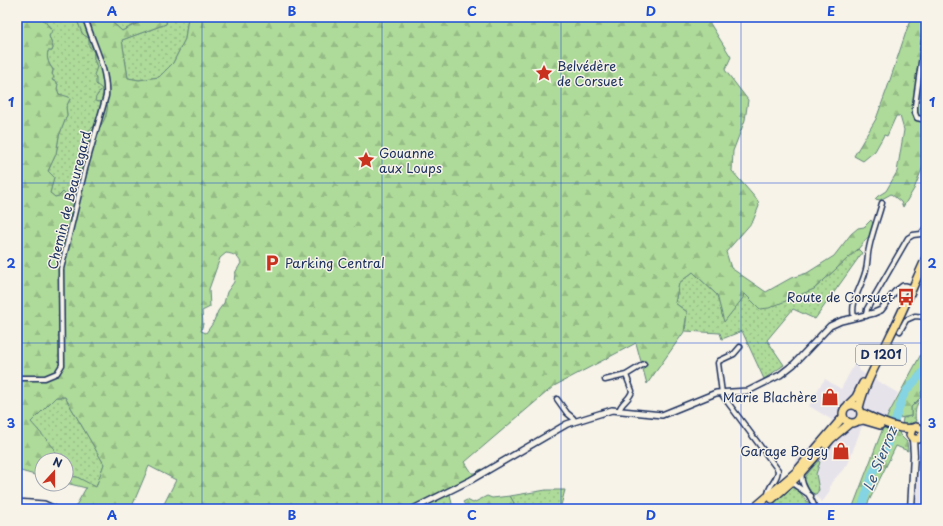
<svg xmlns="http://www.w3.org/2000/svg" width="943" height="526" font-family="'Playpen Sans',sans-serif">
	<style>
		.built { fill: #e7e3eb }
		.grass { fill: url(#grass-dots); stroke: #64857c }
		.forest { fill: url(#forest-firs); stroke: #64857c; fill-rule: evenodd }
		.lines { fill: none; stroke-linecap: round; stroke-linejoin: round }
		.river { stroke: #85d4e3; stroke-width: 8 }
		.minor-casing { stroke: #1b2f5e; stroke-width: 7 }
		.tertiary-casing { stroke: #1b2f5e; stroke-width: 8 }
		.secondary-casing { stroke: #1b2f5e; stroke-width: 9 }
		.primary-casing { stroke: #1b2f5e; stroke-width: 10 }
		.minor { stroke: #f7f3e8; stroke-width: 4 }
		.tertiary { stroke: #f7f3e8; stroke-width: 5 }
		.secondary { stroke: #f7f3e8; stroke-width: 6 }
		.primary { stroke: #fadf96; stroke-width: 7 }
		.grid { fill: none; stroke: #1d4ed8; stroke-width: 1; stroke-opacity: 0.55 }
		.labels { text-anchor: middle; stroke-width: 3; stroke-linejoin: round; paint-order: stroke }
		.shield { fill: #f7f3e8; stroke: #5d6a87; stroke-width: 1 }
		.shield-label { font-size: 12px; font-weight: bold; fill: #1b2f5e }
		.poi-label { font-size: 13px; fill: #1b2f5e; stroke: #f7f3e8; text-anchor: start }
		.street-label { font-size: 13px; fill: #1b2f5e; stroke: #f7f3e8 }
		.water-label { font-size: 14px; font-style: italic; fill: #36587f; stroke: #f7f3e8 }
		.neatline { fill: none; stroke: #1d4ed8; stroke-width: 1.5 }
		.grid-label { font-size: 13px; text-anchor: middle; font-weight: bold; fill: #1d4ed8 }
	</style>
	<defs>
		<pattern id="grass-dots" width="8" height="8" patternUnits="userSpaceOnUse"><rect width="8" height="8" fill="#aedb99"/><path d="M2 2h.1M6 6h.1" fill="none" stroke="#95bc86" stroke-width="1.8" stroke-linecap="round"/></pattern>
		<pattern id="forest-firs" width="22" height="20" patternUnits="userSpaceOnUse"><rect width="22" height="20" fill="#aedb99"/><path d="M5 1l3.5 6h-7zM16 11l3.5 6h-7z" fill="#95bc86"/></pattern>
	</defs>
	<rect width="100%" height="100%" fill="#f7f3e8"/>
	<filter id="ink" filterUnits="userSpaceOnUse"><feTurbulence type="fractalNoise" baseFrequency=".025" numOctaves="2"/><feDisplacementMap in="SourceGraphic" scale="8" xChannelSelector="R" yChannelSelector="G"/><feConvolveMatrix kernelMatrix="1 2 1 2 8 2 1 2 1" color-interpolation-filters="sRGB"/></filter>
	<g filter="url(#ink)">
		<path class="built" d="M856,361L860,371L898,393L883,428L862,426L848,464L831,483L829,493L822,502L790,473L798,457L828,429L832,420L809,406L820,386L825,379L841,389Z
			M921,450L926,453V509H913L918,460Z"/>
		<path class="grass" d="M41,17H76L82,33L84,35L89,38L90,47L94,51V59L97,67C94,75 95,82 102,89L97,95L101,102L106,99C110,105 106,119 102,125C99,129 92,132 88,134L89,142C83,150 77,164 79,173L77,177L71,181V184L73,187L66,195L62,193L59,196L55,197L50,193L54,177L48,171L56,154L59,136L67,115L66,107L70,99L59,94L57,89V82L52,80L53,69C48,64 46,57 48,51H52L53,48L49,36L51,29Z
			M116,17H150L122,31L113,23Z
			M167,17H188L185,39L173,63L159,77L139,80L128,78L122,40L166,24Z
			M858,249L862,253L815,319L793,309L767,340L784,365L764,379L742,331L722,339L720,333L685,331L687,312L675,303L679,283L693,272L717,295L724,321L744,293L760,308L814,289Z
			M56,397H65L104,464L96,488L77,477L66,476V460H56L54,448L30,422Z
			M919,400C916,406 914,415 916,421L910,424L902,425L903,418L911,416V407Z
			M818,461L820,462L816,474L819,490L816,494H812L804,483L803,479Z
			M790,487L797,489L811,506V509H771L775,506V500Z
			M546,490H565L560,509H510L512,508L514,503L510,496Z"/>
		<path class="forest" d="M17,17H41L51,29L52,31L49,36L53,48L52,51H48C46,59 49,64 53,70L52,74L54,77L52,80L58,84L57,89L59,94L69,97L70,99L66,107L67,115L59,136L56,154L48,171L54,177L50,193L55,197L59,196L63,192L66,195L68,190L72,189L73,187L70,182C72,180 76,179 78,176C80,172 77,170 78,166C78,162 86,145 89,142L88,131L93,127L98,128C105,123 110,107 106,99L99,102L95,101L96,97L102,89L96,84V78L94,75L97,67L94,59V52L89,46V38L84,35L82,33L76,17H116L113,23L122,31L150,17H167L166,24L122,40L128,78L139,80L159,77L173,63L185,39L188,17H706L731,57L725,70L748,100L745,120L733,151L732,171L758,201L759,206L753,221L726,252L731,268L766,292L791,278L807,273L834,256L851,234L858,228L864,227L871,220L876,228L858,249L814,289L769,308L760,309L744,293L743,298L724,322L717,295L693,272L679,283L675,303L687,312L684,332L647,384L636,343L554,386L465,462L472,473H476L479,470L482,469L483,473C476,483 461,487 449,489L453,509H145L148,505L163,506L176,480L149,466L133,504L134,509H74L86,488L66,483V476L77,477L96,487L104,464L65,397H56L31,422L54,448L56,460H42V477L17,470ZM226,253C234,254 238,256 241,263L235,273L234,282L227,292L224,303L218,311L213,323L206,333L201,331L203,324L202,311L210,307L209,289L220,258Z
			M911,17H926V91L921,109L926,114V159L914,189L903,207L901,202L891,194L880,200L875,199L878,196L886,191L897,172L904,130L900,116H896L887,136L884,135L875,151L863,161L854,156L876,119L887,89Z
			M926,345V388L921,392L922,396L911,407V416L899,418L896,424L900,435L907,442L908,451L896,446L865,509H852L888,415Z
			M487,496L492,498L510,496L514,503L512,508L510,509H466L467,508L463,502L467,500L473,503Z"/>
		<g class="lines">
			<path class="river" d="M861,509L873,472L886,449L890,435L903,397L907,390L926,369"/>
			<g class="minor-casing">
				<path id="minor" d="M926,27L915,106V113L917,118L926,120
					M866,316L867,309L908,238L913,235L921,234L924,230
					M854,317C850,302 861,288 865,273C868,265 867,256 869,248C872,233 878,218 882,203
					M900,331L906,320L915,316L926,317
					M17,378H45L57,373L62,365L61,269L85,169L106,96C108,68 92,43 85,17
					M605,380L626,375L644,364
					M722,393L718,363L719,361L734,354L740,347
					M723,396L778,470C778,481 767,486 768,496
					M557,399L567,413L573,418L575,421
					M619,411C621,402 630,400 632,391L626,375
					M802,473C799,486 813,497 815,509
					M792,479L795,485L811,496"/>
			</g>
			<g class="tertiary-casing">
				<path id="tertiary" d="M17,502L44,504L55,509
					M413,509L471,480L567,424L612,410L662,415L716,393L748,391L780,375L794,364L830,326L841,321L874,313L881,310L895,292L903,286H906L912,288"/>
			</g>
			<g class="secondary-casing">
				<path id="secondary" d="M911,509L914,455L913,439"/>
			</g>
			<g class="primary-casing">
				<path id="primary" d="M843 414a9 9 0 1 1 18 0a9 9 0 1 1-18 0Z
					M848,405L856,397L863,383
					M859,408C865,382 880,358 891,334C904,309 914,284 926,258
					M862,413C876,419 901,433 916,427L921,429H926
					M859,421L863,420L880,425
					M912,429L910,435L913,439H919L923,434
					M826,445L831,439L850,423
					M772,499L797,477L816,456
					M753,509L796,472L843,417"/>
			</g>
			<use href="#minor" class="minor"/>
			<use href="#tertiary" class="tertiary"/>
			<use href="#secondary" class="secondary"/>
			<use href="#primary" class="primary"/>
		</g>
	</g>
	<path class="grid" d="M202,17V509M382,17V509M561,17V509M741,17V509M17,183H926M17,343H926"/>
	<defs>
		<g id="sight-bare" transform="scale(1.38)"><path d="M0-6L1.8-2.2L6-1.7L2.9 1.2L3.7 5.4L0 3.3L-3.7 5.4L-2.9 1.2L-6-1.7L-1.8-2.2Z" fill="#c8321e" stroke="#f7f3e8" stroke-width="2.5" paint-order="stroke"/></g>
		<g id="parking-bare" transform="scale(1.38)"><path d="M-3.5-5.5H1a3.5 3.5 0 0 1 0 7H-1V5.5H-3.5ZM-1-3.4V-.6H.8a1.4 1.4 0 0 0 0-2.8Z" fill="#c8321e" stroke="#f7f3e8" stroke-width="2.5" paint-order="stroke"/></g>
		<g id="bus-bare" transform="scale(1.38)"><path d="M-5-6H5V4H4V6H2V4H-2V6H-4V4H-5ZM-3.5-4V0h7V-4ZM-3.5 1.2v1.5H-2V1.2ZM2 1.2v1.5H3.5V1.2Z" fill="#c8321e" stroke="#f7f3e8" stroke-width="2.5" paint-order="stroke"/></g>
		<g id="shop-bare" transform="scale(1.38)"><path d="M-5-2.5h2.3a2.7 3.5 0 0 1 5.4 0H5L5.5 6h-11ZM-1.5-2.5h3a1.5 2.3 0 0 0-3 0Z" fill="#c8321e" stroke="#f7f3e8" stroke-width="2.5" paint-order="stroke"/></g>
	</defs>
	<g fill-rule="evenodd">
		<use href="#sight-bare" x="544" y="73"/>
		<use href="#sight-bare" x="366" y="160"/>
		<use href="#parking-bare" x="272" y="263"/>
		<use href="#bus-bare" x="906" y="297"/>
		<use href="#shop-bare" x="830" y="397"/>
		<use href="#shop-bare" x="841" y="451"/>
	</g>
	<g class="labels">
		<rect class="shield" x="856" y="345" width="50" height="20" rx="3"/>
		<g class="shield-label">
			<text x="881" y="359">D 1201</text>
		</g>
		<g class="poi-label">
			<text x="557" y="71">Belvédère<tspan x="557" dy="15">de Corsuet</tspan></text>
			<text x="379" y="158">Gouanne<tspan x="379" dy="15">aux Loups</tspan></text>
			<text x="285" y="268">Parking Central</text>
			<text x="893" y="302" text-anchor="end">Route de Corsuet</text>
			<text x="817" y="402" text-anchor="end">Marie Blachère</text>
			<text x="828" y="456" text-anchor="end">Garage Bogey</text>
		</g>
		<g class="street-label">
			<text transform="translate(69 200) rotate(-76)" y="5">Chemin de Beauregard</text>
		</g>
		<g class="water-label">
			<text transform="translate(880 459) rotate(-68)" y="5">Le Sierroz</text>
		</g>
	</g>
	<rect width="943" height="526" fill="none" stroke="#f7f3e8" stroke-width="44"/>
	<g transform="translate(54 472) rotate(21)"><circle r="19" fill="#f7f3e8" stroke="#9fa5b1"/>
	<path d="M0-3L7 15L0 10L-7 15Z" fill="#c8321e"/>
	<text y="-6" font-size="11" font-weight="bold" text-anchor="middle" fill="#1b2f5e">N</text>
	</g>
	<rect x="22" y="22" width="899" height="482" class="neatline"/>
	<g class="grid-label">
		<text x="112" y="16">A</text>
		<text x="292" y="16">B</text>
		<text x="472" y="16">C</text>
		<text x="651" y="16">D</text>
		<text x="831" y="16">E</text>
		<text x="11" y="107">1</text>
		<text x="932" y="107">1</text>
		<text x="11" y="268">2</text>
		<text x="932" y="268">2</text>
		<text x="11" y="428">3</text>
		<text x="932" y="428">3</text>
		<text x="112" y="520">A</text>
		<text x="292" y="520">B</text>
		<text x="472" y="520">C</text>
		<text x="651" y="520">D</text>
		<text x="831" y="520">E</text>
	</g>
</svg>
